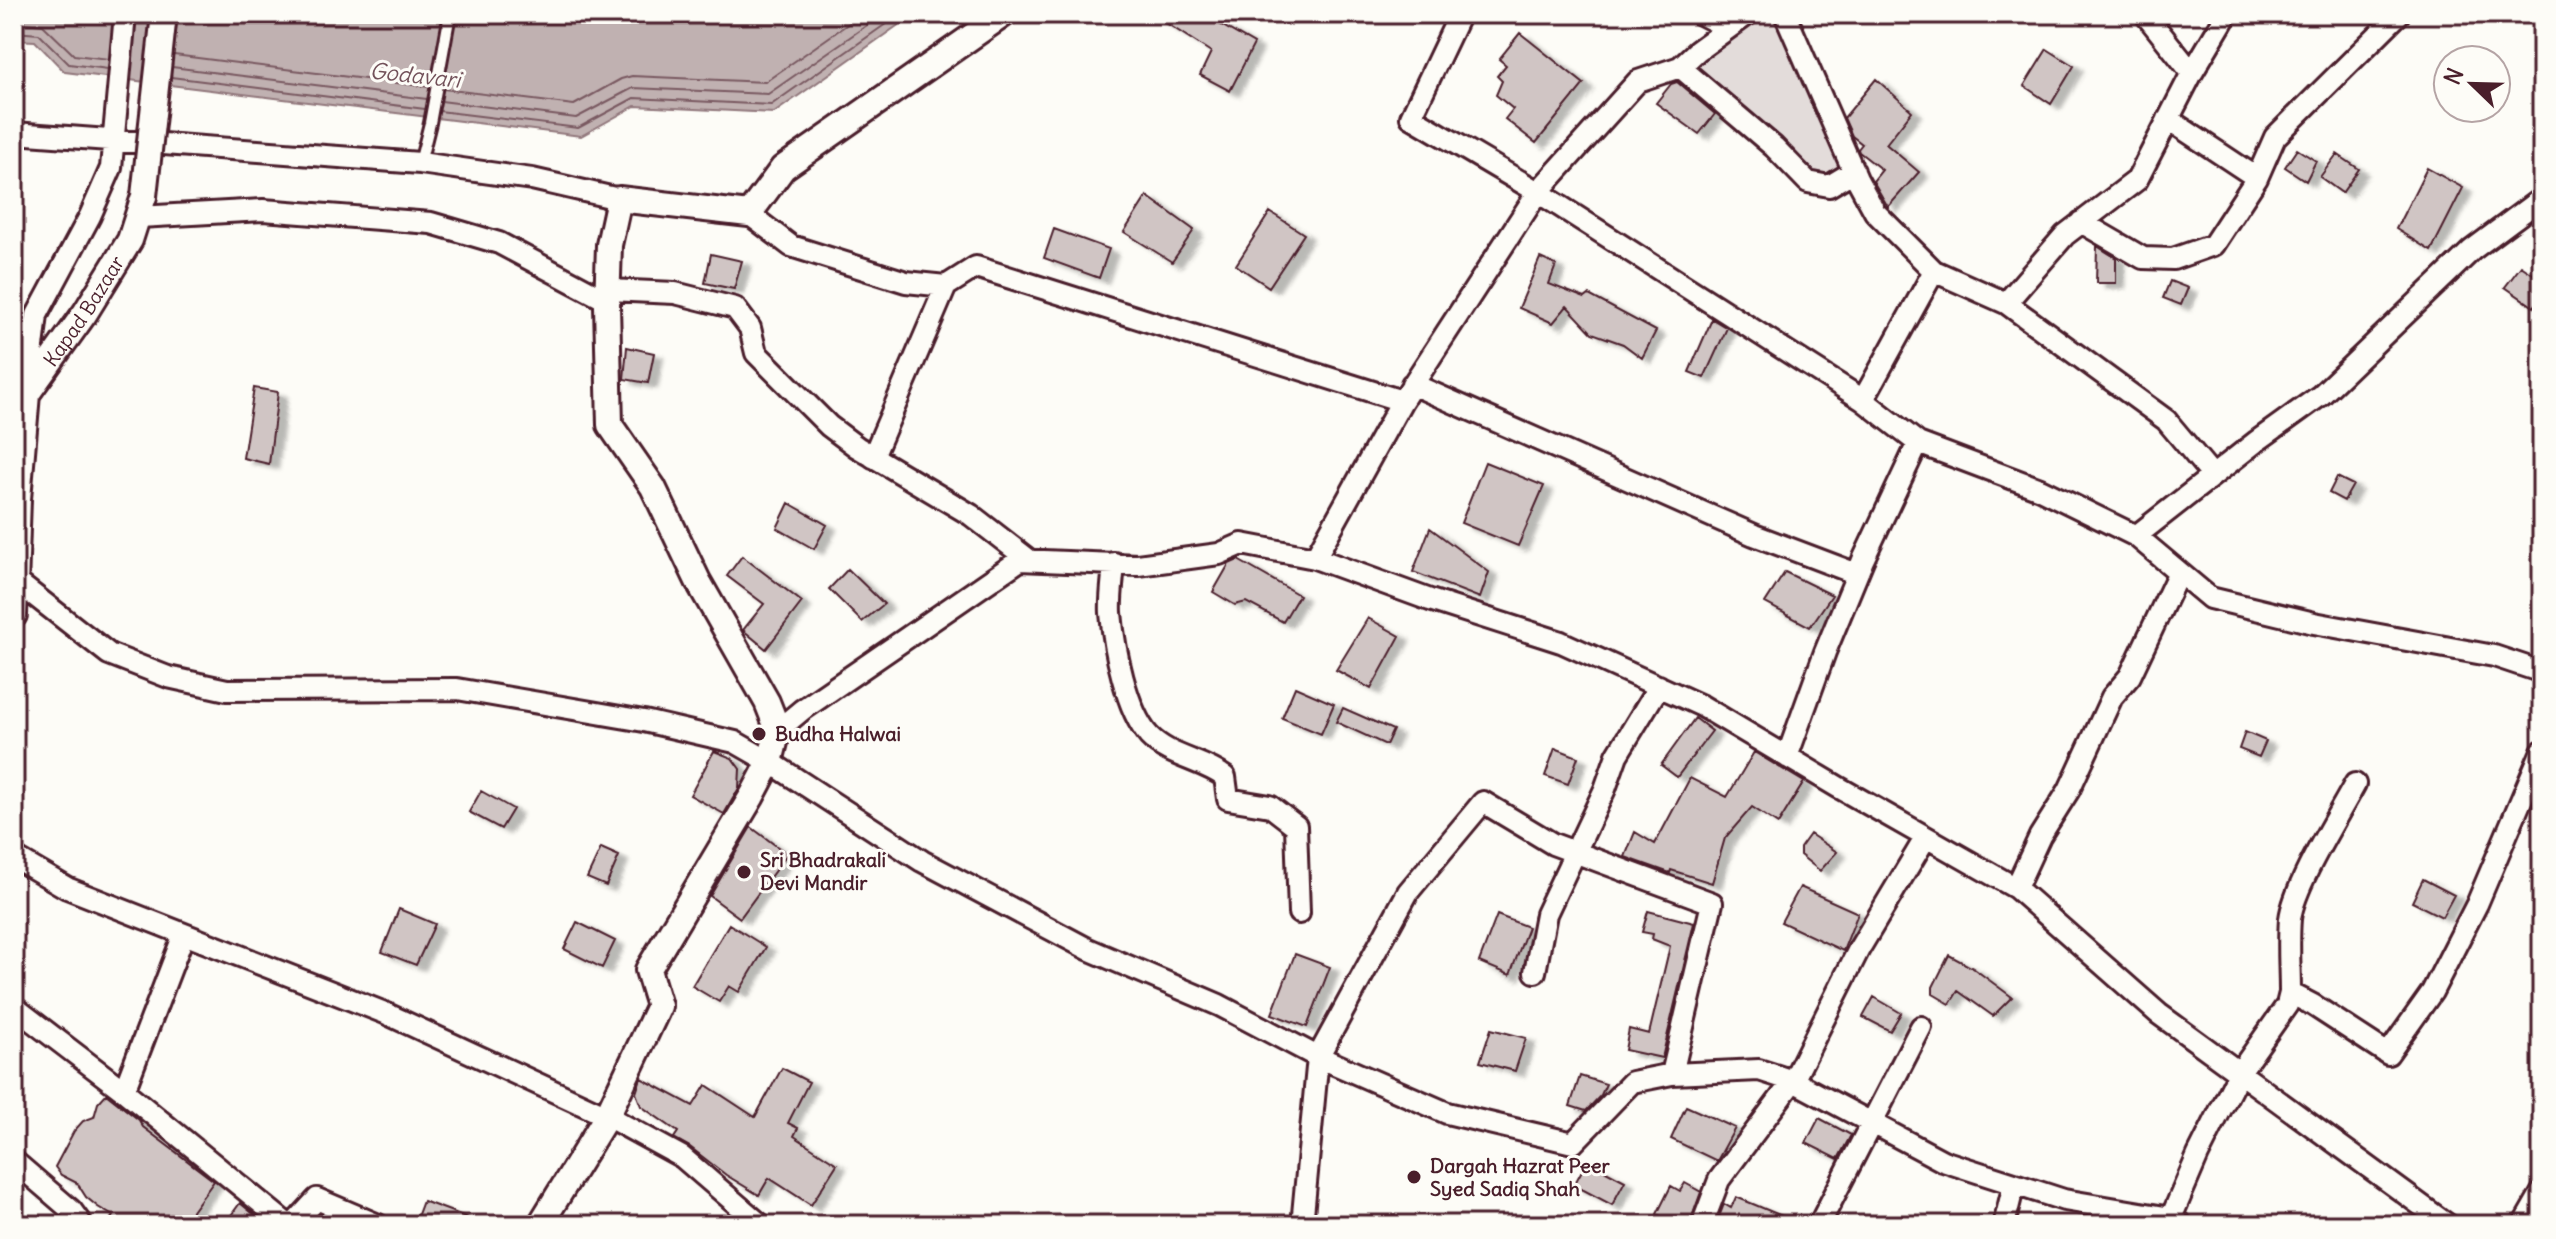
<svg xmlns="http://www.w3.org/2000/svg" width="2556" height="1239" font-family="Delius,sans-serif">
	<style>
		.green { fill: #e3dcda; stroke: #967e82; stroke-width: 2 }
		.water { fill: #c0b1b1; stroke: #91777b; stroke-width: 2 }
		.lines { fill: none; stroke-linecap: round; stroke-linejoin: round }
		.shore { stroke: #795961; stroke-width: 2 }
		.building { fill: #d0c5c4; stroke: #4a1f2b; stroke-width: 2; filter: url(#shadow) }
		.service-casing { stroke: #4a1f2b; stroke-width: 16 }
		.minor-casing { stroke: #4a1f2b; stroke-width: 26 }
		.tertiary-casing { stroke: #4a1f2b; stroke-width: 30 }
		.service { stroke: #fdfcf7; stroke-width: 10 }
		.minor { stroke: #fdfcf7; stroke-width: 20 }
		.tertiary { stroke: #fdfcf7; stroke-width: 24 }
		.tertiary-bridge-casing { stroke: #4a1f2b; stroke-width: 30; stroke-linecap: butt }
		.tertiary-bridge { stroke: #fdfcf7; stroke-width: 24 }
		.poi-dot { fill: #4a1f2b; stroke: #fdfcf7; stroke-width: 3 }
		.labels { text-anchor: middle; stroke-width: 6; stroke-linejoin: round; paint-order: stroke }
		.street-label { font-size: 20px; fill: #4a1f2b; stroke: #fdfcf7 }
		.poi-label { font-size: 20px; font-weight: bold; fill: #4a1f2b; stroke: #fdfcf7; text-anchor: start }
		.water-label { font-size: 22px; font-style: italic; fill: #73525a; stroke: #fdfcf7 }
	</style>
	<defs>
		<filter id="shadow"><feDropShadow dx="9" dy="5" stdDeviation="2" flood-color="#0004"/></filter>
	</defs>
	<rect width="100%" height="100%" fill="#fdfcf7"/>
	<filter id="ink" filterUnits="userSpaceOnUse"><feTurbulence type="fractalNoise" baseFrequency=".0125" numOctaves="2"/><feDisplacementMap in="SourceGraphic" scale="16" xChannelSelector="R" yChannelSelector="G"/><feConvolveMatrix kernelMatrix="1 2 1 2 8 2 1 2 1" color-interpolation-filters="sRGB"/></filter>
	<g filter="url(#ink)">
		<path class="green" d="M1757,14H1778L1847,167L1829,180L1808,174L1689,67Z"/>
		<path class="water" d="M14,14H914L774,113L635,106L581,136L65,72L35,41L14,40Z"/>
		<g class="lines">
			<path class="shore" d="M14,22L43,25L74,55L109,59
				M14,32L39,34L69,64L108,69
				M174,55L429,87
				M172,67L427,99
				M171,77L425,109
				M443,89L574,105L621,79L632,76L765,82L862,14
				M441,101L576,118L633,88L768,94L883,14
				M439,111L578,128L634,98L771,105L900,14"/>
		</g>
		<path class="building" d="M1152,14H1202L1254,44L1230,91L1200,75L1211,52Z
			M1520,33L1584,84L1536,143L1505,119L1513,109L1496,95L1502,81L1497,76L1506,65L1499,59Z
			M2047,49L2074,66L2051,104L2024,86Z
			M1876,79L1912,111L1886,144L1919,172L1888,207L1873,181L1882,170L1859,152L1858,149L1862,144L1852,136L1844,118Z
			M1677,82L1715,114L1699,134L1656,103L1671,84Z
			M2297,149L2316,161L2306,181L2285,167Z
			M2337,154L2359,169L2342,193L2320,177Z
			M2427,168L2463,188L2431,251L2396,229Z
			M1147,196L1194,230L1172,262L1124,232Z
			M1270,212L1304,234L1269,287L1236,265Z
			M1054,229L1109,249L1099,278L1044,258Z
			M2097,246L2116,258V283H2096Z
			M711,254L742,261L734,289L705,283Z
			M1540,258L1556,265L1549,284L1585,298L1589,295L1656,331L1642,358L1623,344L1592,333L1567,306L1553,323L1519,308Z
			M2521,266L2542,280V296L2534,307L2505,287Z
			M2170,281L2188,288L2181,305L2163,298Z
			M1712,319L1727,328L1704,378L1689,372Z
			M627,347L654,353L648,383L624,379Z
			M254,388L278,392L269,464L243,458Z
			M1485,462L1544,486L1518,546L1461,523Z
			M2337,477L2353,485L2344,501L2329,493Z
			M789,503L827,525L814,549L777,528Z
			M1430,528L1489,572L1480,598L1413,572Z
			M742,556L802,602L766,649L743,630L764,604L727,576Z
			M1238,560L1299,595L1283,622L1246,602L1235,605L1213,592L1229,564Z
			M848,569L884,604L862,622L829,589Z
			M1785,572L1832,595L1810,627L1765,603Z
			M1368,618L1400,636L1371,689L1336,670Z
			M1295,687L1334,704L1321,734L1282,718Z
			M1343,708L1393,730L1386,745L1336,722Z
			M1695,718L1712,731L1677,777L1661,765Z
			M2245,732L2266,741L2259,757L2239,749Z
			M1555,748L1578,757L1568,784L1545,776Z
			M714,751L732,758L740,769L739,788L724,814L690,795Z
			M1754,752L1804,782L1778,824L1752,807L1725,838L1712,883L1671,870L1670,873L1625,857L1635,832L1655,844L1690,778L1727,797Z
			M481,791L513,809L501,829L469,812Z
			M751,827L787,854L740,918L710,896Z
			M1810,834L1837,852L1820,871L1800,855V848Z
			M601,848L619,856L606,886L587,878Z
			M2423,879L2454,895L2442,917L2412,902Z
			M1800,887L1858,913L1843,951L1781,922Z
			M399,909L435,924L416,965L382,952Z
			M1648,911L1694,923L1662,1058L1625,1050L1629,1029L1649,1034L1670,946L1652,939L1653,934L1642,932Z
			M1497,915L1528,927L1510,975L1479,962Z
			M577,922L615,941L602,968L564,949Z
			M729,924L766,947L739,992L729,986L719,1002L692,986Z
			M1295,954L1330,967L1307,1027L1272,1014Z
			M1949,955L1973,968L2012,997L1993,1016L1958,991L1950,1004L1933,994V987Z
			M1874,997L1901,1013L1890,1031L1863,1017Z
			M1491,1029L1526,1038L1515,1071L1480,1062Z
			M782,1068L809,1082L788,1123L798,1128L794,1136L837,1164L811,1205L769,1178L759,1195L726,1175L690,1147L674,1138L678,1132L641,1106L636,1093L641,1078L693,1106L706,1085L755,1117Z
			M1580,1076L1606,1084L1601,1095L1586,1111L1570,1106Z
			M106,1094L139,1120L143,1127L214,1181L182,1225H106L113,1216L98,1207L86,1197L77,1183L61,1175L55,1167L74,1131L83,1121L94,1117L98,1103Z
			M1686,1106L1735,1128L1717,1161L1671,1139Z
			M1819,1118L1851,1135L1838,1159L1806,1143Z
			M1587,1161L1625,1181L1612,1205L1574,1185Z
			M1685,1183L1701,1192L1689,1225H1665L1666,1219L1657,1214L1671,1186L1680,1191Z
			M1736,1197L1804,1225H1716L1724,1204L1731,1208Z
			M423,1201L482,1223V1225H414Z
			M240,1203L267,1225H224Z"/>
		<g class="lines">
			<g class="service-casing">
				<path id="service" d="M420,163L430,123L450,14"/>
			</g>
			<g class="minor-casing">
				<path id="minor" d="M1460,14L1411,117L1538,192L1863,400L1918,443L2040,489L2136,536L2210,598L2314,623L2494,656L2542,672
					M1701,14L1728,28
					M1785,14L1857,179L1875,212L1934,271
					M2145,14L2192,73
					M1680,67L1774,147L1808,182L1829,186L1854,171
					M2168,119L2257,178
					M14,133L420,163L532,179L619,199
					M749,214L791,246L906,282L946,286L976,267L1402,401
					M139,217L263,210L431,223L499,243L608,301
					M2081,222L2143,258L2173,259L2213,245L2257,178L2275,137L2399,14
					M609,290L675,293L735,308L750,328L756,353L829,426L857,447L971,515L1029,560
					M2006,303L2166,420L2212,475
					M1412,384L1754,535L1857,574
					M27,394L37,315L90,216L111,168L125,14
					M1863,400L1934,271L2006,303L2065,235L2137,180L2192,73L2227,14
					M873,457L946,286
					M2136,536L2257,441L2321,395L2472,250L2542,198
					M1315,558L1430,600L1561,642L1702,706L1838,787L2016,888L2159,1014L2448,1225
					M1114,563C1113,579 1110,597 1111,613C1114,647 1126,710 1149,736C1169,757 1202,760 1225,777L1228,799L1270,806L1296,826L1299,913
					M16,581L109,654L168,677L227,690L457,689L644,721L735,742L770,762L922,861L1088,949L1219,1005L1312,1054L1447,1113L1573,1143L1632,1082L1672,1074L1759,1070L1793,1081L1859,949L1926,837
					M778,730L802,710L1020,560L1138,565L1219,554L1242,544L1315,558L1402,401L1538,192L1638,81L1680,67L1697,51L1748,14
					M1787,757L1825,652L1863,560L1918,443
					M14,857L67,888L385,1013L607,1116L682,1157L761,1225
					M2016,888L2040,836L2069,790L2112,697L2130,676L2179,572
					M1535,972L1546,914L1605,789L1617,755L1659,686
					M2290,993L2313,1005L2388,1054L2432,992L2477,904L2542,751
					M14,1007L124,1091L288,1225
					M124,1091L184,934
					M14,1161L71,1210L82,1225
					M2171,1218L2198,1155L2239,1073L2287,1005L2290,993C2290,969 2288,943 2290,919C2294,885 2338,816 2355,784
					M293,1225L317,1199L378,1225
					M1302,1225L1318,1057L1408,892L1483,802L1553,844L1712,903L1672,1074
					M1702,1225L1719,1180L1793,1081L1943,1161L2064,1200L2171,1218L2182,1225
					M1819,1225L1921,1027
					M2004,1225L2014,1184
					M2523,1225L2542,1192"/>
			</g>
			<g class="tertiary-casing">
				<g id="tertiary">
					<path id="s1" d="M14,615L18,499L27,394L85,313L130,240L144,196"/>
					<path d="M540,1225L607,1116L659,1006L648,970L752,796L770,762L778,730L767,702L698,581L653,487L610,425L607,306L609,245L619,199L749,214L783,168L1004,14"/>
				</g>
			</g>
			<use href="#service" class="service"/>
			<use href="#minor" class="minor"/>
			<use href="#tertiary" class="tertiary"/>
			<g class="tertiary-bridge-casing">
				<path id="tertiary-bridge" d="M144,196L164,14"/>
			</g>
			<use href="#tertiary-bridge" class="tertiary-bridge"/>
		</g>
	</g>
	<g class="poi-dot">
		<circle cx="759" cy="734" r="8"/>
		<circle cx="744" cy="872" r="8"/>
		<circle cx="1414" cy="1177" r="8"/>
	</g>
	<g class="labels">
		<g class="street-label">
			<text dy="7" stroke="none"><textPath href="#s1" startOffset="322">Kapad Bazaar</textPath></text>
		</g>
		<g class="poi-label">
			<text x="775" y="741">Budha Halwai</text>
			<text x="760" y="867">Sri Bhadrakali<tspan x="760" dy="23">Devi Mandir</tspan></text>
			<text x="1430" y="1173">Dargah Hazrat Peer<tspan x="1430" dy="23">Syed Sadiq Shah</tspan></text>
		</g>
		<g class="water-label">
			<text transform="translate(415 75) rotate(6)" y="8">Godavari</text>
		</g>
	</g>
	<rect width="2556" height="1239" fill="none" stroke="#fdfcf7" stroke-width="48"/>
	<rect x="24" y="24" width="2508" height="1191" fill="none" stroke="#4a1f2b" stroke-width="3" filter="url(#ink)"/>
	<g transform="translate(2472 84) rotate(293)"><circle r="38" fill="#fdfcf7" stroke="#b5a4a5" stroke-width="2"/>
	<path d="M0-6L14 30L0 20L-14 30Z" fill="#4a1f2b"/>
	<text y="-12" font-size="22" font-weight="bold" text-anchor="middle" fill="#4a1f2b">N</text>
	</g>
</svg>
